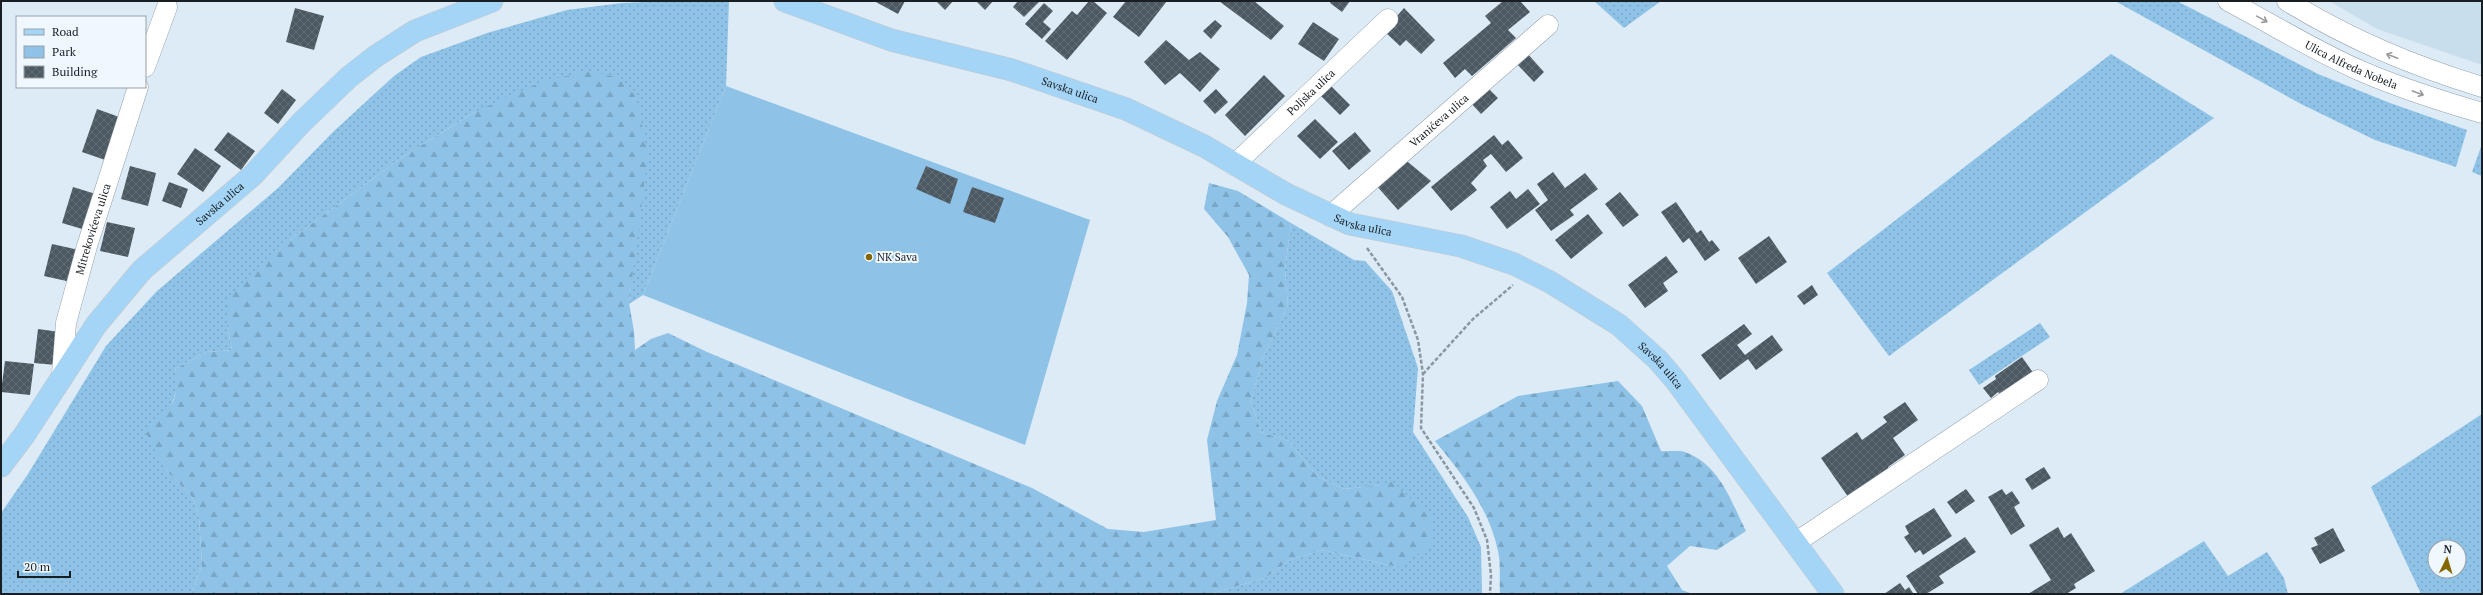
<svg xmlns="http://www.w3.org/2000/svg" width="2483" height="595" font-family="'PT Serif',serif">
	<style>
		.built { fill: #c9deed }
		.green { fill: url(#green-dots); fill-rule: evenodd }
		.forest { fill: url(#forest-firs) }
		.pitch { fill: #8ec2e6 }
		.building { fill: url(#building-cross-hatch) }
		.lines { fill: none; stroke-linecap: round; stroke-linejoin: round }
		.minor-casing { stroke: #94a2ac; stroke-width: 21 }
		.major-casing { stroke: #c8c9ca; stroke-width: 23 }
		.path { stroke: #8c969e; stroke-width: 2.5; stroke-dasharray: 4 2; stroke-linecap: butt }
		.minor { stroke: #fff; stroke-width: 20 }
		.major { stroke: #a4d5f6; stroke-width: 22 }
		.oneway { stroke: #989a9c }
		.poi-dot { fill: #846700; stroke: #eff8fe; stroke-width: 1.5 }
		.labels { text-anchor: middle; stroke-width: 4; stroke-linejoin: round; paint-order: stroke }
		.street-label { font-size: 11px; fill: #191e22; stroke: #eff8fe }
		.poi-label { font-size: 11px; fill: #191e22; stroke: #eff8fe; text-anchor: start }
	</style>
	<defs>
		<pattern id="green-dots" width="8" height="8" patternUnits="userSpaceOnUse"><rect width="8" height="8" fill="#8ec2e6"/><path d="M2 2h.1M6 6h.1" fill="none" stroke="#7aa6c5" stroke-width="1.8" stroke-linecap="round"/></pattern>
		<pattern id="forest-firs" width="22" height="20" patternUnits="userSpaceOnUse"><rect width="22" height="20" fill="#8ec2e6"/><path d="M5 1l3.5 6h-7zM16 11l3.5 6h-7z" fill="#7aa6c5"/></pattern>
		<pattern id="building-cross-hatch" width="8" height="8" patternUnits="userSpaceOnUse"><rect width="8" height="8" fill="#4d5962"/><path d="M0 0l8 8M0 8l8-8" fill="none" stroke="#636d74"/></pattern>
	</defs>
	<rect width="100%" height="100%" fill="#ddebf6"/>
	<path class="built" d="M2329,1H2482V65L2377,29Z"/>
	<path class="green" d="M668,1H729L726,86L643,295L629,304L634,255L475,112L401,158L291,239L227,326L232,350L206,352L175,369L178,386L170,409L165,469L193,498L199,517L202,565L191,594H1V513L28,474L106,346L157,291L278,188L334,131L394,76L421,57L487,33L567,10L622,3Z
		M1594,1H1661L1624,28Z
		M2115,1H2177L2318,74L2390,103L2467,130L2456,167L2375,140L2301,104Z
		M2111,54L2214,118L1889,356L1827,273Z
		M2482,144V176L2472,172Z
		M1291,223L1354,260L1365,261L1392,291L1418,368L1413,432L1468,517L1481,547L1482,594H1210L1265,578L1290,560L1322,550L1397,567L1381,485L1344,489L1317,476L1289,441L1261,432L1251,401L1263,357L1288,306L1285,270Z
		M2040,323L2050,337L1979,385L1969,370Z
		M2482,414V594H2421L2371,487ZM2435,547H2459V571H2435Z
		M2204,541L2228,576L2267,552L2284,578L2288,594H2120Z"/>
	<path class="forest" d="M588,71L621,78L636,97L648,155L629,303L634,331L635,350L651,339L668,333L707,352L1032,488L1108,529L1144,532L1216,520L1207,440L1217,401L1237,355L1247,303L1249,275L1228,237L1204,209L1209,183L1238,191L1291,223L1285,270L1288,306L1263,357L1251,401L1261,432L1289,441L1317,476L1344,489L1381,485L1390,481L1431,516L1432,545L1397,567L1322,550L1290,560L1265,578L1210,594H191L202,565L199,517L193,498L165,469L144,429C170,410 180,404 175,369L206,352L232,350L227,326L228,297L291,239L401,158L475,112L541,82Z
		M1618,381L1642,406L1661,451C1668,452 1679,450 1685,452C1719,464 1731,501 1746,531L1717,550L1690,546L1667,566L1682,590L1692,594H1500C1499,580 1501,564 1498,551C1489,508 1462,474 1435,441L1518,396Z"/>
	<path class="pitch" d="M726,86L1090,220L1025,445L643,295Z"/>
	<path class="building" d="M874,1H905L898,14Z
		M936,1H953L945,10Z
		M976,1H993L985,10Z
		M1018,1H1040L1024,17L1013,7Z
		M1089,1H1093L1107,13L1067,60L1045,41L1072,11L1077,15Z
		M1126,1H1167L1139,37L1113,17Z
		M1219,1H1254L1284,26L1271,40Z
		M1331,1H1350L1342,12L1330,3Z
		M1503,1H1520L1530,12L1508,30L1516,38L1472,76L1465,69L1455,78L1443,63L1491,23L1485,16Z
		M1044,3L1053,11L1043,22L1051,29L1042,39L1025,24Z
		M295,8L324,16L314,50L286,42Z
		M1404,8L1435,40L1421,54L1406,40L1400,46L1384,31Z
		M1215,20L1222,26L1211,39L1203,31Z
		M1313,22L1339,39L1324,61L1298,44Z
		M1166,40L1189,60L1200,52L1220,69L1200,92L1180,73L1165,85L1144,62Z
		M1526,52L1544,72L1534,82L1515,62Z
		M1264,75L1285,96L1245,136L1225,115Z
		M1330,85L1350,105L1340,115L1320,95Z
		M1486,86L1498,98L1481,114L1469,101Z
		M282,89L296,100L278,124L264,113Z
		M1216,89L1228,102L1215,114L1203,101Z
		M97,109L122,118L108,161L82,152Z
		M1315,119L1338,142L1320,159L1297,136Z
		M228,132L255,151L241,170L214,150Z
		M1355,132L1371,151L1349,170L1332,151Z
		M1494,135L1502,145L1508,140L1523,158L1506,172L1491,154L1483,160L1487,166L1471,183L1477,190L1451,211L1431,187Z
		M195,148L221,166L203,192L177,174Z
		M1403,158L1431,181L1398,210L1375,184Z
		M130,166L156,173L148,206L121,199Z
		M926,166L958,179L950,204L916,189Z
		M1553,172L1565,188L1585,173L1598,189L1570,210L1574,215L1551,231L1535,210L1548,200L1537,184Z
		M169,182L188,189L181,208L162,201Z
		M73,187L99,195L89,231L62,223Z
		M972,187L1004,198L995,223L963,212Z
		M1528,189L1540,204L1507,229L1490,207L1510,191L1516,199Z
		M1620,192L1639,215L1623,227L1605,204Z
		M1676,202L1697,233L1701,230L1709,242L1712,240L1720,250L1705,261L1689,238L1683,243L1661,212Z
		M1588,214L1603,233L1571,259L1555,240Z
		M107,222L135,228L128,257L100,251Z
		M1769,236L1787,262L1756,284L1738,258Z
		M52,244L79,250L71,282L44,276Z
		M1666,256L1678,272L1663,283L1668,291L1645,308L1628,285Z
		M1812,285L1818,295L1804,305L1797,296Z
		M1744,324L1752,334L1737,345L1745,355L1772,335L1783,350L1756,370L1748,359L1720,380L1701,355Z
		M38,329L60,332L56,365L34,363Z
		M2022,357L2034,374L2002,397L1998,392L1991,398L1983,388L1996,379L1995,376Z
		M5,361L34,364L30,395L1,392Z
		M1905,402L1918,420L1893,438L1905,455L1888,467L1890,470L1851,501L1821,458L1857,432L1862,440L1887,422L1883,417Z
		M2044,467L2051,478L2032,490L2025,479Z
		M1966,489L1975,501L1956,514L1947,502Z
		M2002,489L2006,495L2012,491L2020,503L2014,507L2025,526L2011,535L1988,497Z
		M1934,508L1952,536L1923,555L1920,550L1915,553L1904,537L1909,534L1905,526Z
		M2058,527L2064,538L2071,533L2095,571L2074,584L2076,588L2066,594H2028L2051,580L2029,545Z
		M2333,528L2345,551L2320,564L2311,548L2318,545L2314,538Z
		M1965,537L1976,552L1939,576L1944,583L1926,594H1918L1906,576Z
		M1900,583L1905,590L1909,587L1913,593L1884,594Z"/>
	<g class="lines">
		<g class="minor-casing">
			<g id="minor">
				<path id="s1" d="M2228,1C2272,24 2315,51 2361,71C2400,88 2441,101 2482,113"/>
				<path d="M2287,1C2351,40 2411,65 2482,87"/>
				<path d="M145,67L167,7"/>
				<path id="s2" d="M1234,165L1388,19"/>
				<path id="s3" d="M1330,216L1548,25"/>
				<path id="s4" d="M62,374L66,323L87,246L138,87"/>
				<path d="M1795,543L2038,380"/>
			</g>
		</g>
		<g class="major-casing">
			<g id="major">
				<path id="s5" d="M785,1L891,40L1012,70L1126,109L1204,146L1286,194L1350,224L1461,246L1514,264L1550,282L1619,325L1658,360L1676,381L1833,594"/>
				<path id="s6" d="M1,466L25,434L96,325L142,270L253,175L301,123L349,77L376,56L415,31L492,1"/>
			</g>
		</g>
		<path class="path" d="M1367,248L1402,297L1418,340L1423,374L1421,428L1474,508L1487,540L1491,575L1490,594
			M1423,374L1473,319L1513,285"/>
		<use href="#minor" class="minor"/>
		<use href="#major" class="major"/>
	</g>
	<defs><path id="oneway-shaft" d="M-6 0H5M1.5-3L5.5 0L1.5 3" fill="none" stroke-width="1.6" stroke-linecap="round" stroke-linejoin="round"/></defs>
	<g class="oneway">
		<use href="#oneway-shaft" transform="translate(2262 19) rotate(29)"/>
		<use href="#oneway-shaft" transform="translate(2392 56) rotate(-159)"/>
		<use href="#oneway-shaft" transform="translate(2418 93) rotate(20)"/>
	</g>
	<circle class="poi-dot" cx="869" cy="257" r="4"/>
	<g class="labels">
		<g class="street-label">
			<text dy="4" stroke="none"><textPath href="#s1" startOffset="139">Ulica Alfreda Nobela</textPath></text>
			<text dy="4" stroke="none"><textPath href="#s5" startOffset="299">Savska ulica</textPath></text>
			<text dy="4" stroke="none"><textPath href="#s2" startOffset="106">Poljska ulica</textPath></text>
			<text dy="4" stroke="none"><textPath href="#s3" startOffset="145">Vranićeva ulica</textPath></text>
			<text dy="4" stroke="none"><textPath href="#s6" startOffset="344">Savska ulica</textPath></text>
			<text dy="4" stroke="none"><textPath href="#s5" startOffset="623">Savska ulica</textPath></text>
			<text dy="4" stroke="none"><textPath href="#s4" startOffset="149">Mitrekovićeva ulica</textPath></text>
			<text dy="4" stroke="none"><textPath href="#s5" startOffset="959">Savska ulica</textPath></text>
		</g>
		<g class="poi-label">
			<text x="877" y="261">NK Sava</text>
		</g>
	</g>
	<rect width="2483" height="595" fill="none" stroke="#191e22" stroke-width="4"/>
	<rect x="16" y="16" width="130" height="72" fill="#eff8fe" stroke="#99a1a6"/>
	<rect x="24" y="29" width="20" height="6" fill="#a4d5f6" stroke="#99a1a6"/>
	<text x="52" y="36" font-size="12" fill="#191e22">Road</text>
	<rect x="24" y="46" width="20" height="12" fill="#8ec2e6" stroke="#99a1a6"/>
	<text x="52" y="56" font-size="12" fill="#191e22">Park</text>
	<rect x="24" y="66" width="20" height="12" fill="url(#building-cross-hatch)" stroke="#99a1a6"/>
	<text x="52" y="76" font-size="12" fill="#191e22">Building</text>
	<g transform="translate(2447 559) rotate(5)"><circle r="19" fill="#eff8fe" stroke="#99a1a6"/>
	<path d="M0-3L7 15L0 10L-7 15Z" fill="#846700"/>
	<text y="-6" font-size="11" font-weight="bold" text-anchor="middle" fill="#191e22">N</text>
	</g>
	<path d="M18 571v6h52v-6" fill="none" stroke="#191e22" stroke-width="2"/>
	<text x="24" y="571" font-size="12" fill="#191e22" stroke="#eff8fe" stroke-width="3" paint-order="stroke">20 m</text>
</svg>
